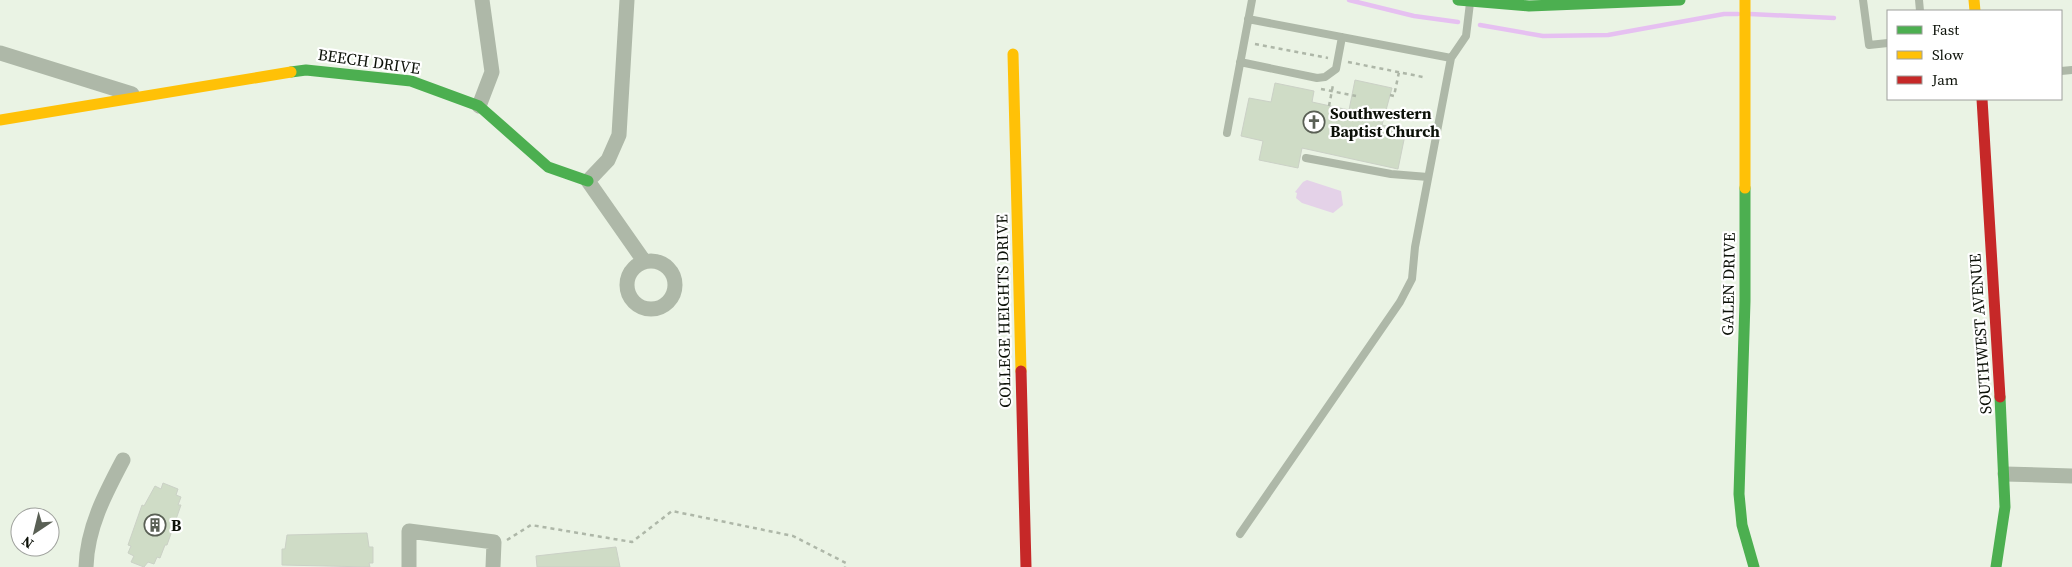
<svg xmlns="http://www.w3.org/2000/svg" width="2072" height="567" font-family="'Source Serif 4',serif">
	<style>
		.green { fill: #e4d2e8 }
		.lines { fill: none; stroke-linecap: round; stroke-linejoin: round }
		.stream { stroke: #e6c0f1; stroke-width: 4.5 }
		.building { fill: #cfdcc6; stroke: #cbd1c6 }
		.path { stroke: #aeb7a8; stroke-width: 2.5; stroke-dasharray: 4 4; stroke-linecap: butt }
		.lane { stroke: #aeb8a8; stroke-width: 8 }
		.street { stroke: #aeb8a8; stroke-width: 15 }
		.fast { stroke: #4caf50; stroke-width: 11 }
		.slow { stroke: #ffc107; stroke-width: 11 }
		.jam { stroke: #c62828; stroke-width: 11 }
		.labels { text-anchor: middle; stroke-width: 4.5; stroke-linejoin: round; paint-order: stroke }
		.street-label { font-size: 16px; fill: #0c1108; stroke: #fff }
		.poi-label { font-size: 16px; font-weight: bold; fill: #0c1108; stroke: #fff; text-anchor: start }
	</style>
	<rect width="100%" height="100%" fill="#eaf3e4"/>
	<path class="green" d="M1307,180L1341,191L1343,205L1333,213L1302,203L1296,198L1297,193L1295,192L1303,182Z"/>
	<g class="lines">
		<path class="stream" d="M1349,0L1414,16L1458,22
			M1750,14L1834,18
			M1480,25L1543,36L1608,35L1724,14H1738"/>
	</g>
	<path class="building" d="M1355,80L1392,88L1382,125L1406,130L1398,169L1302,148L1298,168L1259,160L1263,141L1241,136L1249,98L1271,102L1275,83L1314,91L1312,102L1349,110Z
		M163,483L178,489L176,495L181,497L178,505H181L167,545H165L160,558L157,557L154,564L148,562L144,567L131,562L134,556L128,553L131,546L128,545L142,505L144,506L155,486L161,489Z
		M367,533L369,547H373V563H369L370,567L282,565V549H285L287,535Z
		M616,547L620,567H537L536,556Z"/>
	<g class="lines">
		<path class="path" d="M1255,44L1328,58
			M1348,62L1423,77
			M1321,89L1356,96
			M1390,95L1394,96L1399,72
			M1329,106L1333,85
			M1388,126L1425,133
			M507,540L531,525L632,542L672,511L793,536L846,563L845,567"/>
		<path class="lane" d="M1863,0L1869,45L1888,43
			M1919,0L1920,11
			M1248,19L1451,58
			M1240,62L1317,78L1325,77L1336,69L1342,37
			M2061,71L2072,70
			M1227,133L1252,0
			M1306,158L1391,174L1428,177
			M1240,534L1400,302L1412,279L1415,247L1451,58L1466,36L1470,3"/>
		<path class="street" d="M627,0L619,135L608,160L588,181L644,261
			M0,53L132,94
			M479,106L492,72L482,0
			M627 285a24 24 0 1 1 48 0a24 24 0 1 1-48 0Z
			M2005,474L2072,476
			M86,567C87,528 105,494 123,460
			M409,567V531L494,542L493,567"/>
		<path class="fast" d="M1458,0L1529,6L1680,0
			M291,72L306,70L411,81L479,106L548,167L588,181
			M1745,188V301L1739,494L1742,525L1754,567
			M1996,567L2005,507L2000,397"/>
		<path class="slow" d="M1745,0V188
			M1974,0L1975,11
			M1013,54L1021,371
			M0,120L291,72"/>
		<path class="jam" d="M1982,99L2000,397
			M1021,371L1026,567"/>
	</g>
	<defs>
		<g id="church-ring" transform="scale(1.125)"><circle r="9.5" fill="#fff" stroke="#5a6055" stroke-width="1.5"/><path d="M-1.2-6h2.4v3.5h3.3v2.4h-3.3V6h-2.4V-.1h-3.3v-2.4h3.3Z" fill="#5a6055"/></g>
		<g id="building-ring" transform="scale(1.125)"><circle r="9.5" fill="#fff" stroke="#5a6055" stroke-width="1.5"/><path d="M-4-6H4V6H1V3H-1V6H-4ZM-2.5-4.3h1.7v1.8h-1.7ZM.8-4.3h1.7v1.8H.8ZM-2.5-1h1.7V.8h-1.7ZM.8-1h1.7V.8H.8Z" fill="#5a6055"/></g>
	</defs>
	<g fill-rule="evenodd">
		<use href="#church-ring" x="1314" y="122"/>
		<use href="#building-ring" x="155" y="525"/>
	</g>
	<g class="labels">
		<g class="street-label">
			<text transform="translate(369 61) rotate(8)" y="6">BEECH DRIVE</text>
			<text transform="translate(1728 284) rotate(-89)" y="6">GALEN DRIVE</text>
			<text transform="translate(1003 311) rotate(-91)" y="6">COLLEGE HEIGHTS DRIVE</text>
			<text transform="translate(1980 334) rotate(-94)" y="6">SOUTHWEST AVENUE</text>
		</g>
		<g class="poi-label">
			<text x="1330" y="119">Southwestern<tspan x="1330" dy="18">Baptist Church</tspan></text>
			<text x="171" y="531">B</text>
		</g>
	</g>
	<rect x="1887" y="10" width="175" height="90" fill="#ffffff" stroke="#9ea09c"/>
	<rect x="1897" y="26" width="25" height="8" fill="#4caf50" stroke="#9ea09c"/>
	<text x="1932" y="35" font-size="15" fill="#0c1108">Fast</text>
	<rect x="1897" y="51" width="25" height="8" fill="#ffc107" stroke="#9ea09c"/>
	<text x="1932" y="60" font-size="15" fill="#0c1108">Slow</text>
	<rect x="1897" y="76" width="25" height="8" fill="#c62828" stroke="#9ea09c"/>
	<text x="1932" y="85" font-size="15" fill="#0c1108">Jam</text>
	<g transform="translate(35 532) rotate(215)"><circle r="24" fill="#ffffff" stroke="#9ea09c"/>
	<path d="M0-4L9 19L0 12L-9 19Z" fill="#5a6055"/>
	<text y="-8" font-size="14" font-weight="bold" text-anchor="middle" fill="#0c1108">N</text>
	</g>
</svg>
